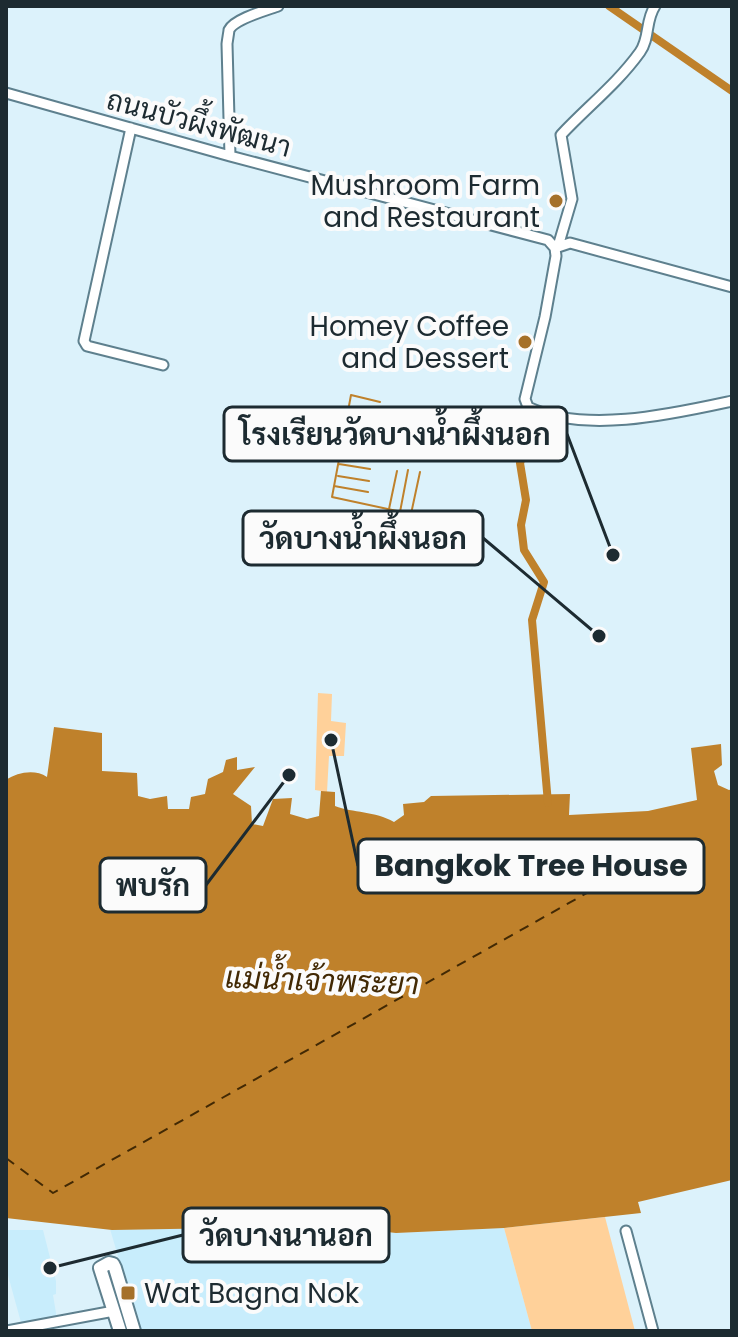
<svg xmlns="http://www.w3.org/2000/svg" width="738" height="1337" font-family="Poppins,Sarabun,sans-serif">
	<style>
		.built { fill: #c8edfc }
		.green { fill: #ffd19a }
		.water { fill: #bf812b }
		.lines { fill: none; stroke-linecap: round; stroke-linejoin: round }
		.stream { stroke: #bf812b; stroke-width: 2 }
		.canal { stroke: #bf812b; stroke-width: 8 }
		.ferry { stroke: #422904; stroke-width: 2; stroke-dasharray: 10 8; stroke-linecap: butt }
		.street-casing { stroke: #5e808e; stroke-width: 13 }
		.secondary-casing { stroke: #5e808e; stroke-width: 16 }
		.street { stroke: #fff; stroke-width: 9 }
		.secondary { stroke: #fff; stroke-width: 12 }
		.poi-dot { fill: #a5712a; stroke: #fbfbfb; stroke-width: 3 }
		.labels { text-anchor: middle; stroke-width: 8; stroke-linejoin: round; paint-order: stroke }
		.street-label { font-size: 28px; fill: #1d2b31; stroke: #fbfbfb }
		.poi-label { font-size: 28px; fill: #1d2b31; stroke: #fbfbfb; text-anchor: end }
		.water-label { font-size: 30px; font-style: italic; fill: #422904; stroke: #fbfbfb }
		.leader { fill: none; stroke: #1d2b31; stroke-width: 3 }
		.callout-dot { fill: #1d2b31; stroke: #fbfbfb; stroke-width: 3 }
		.callout { fill: #fbfbfb; stroke: #1d2b31; stroke-width: 3 }
		.callout-label { font-size: 30px; text-anchor: middle; font-weight: bold; fill: #1d2b31 }
	</style>
	<rect width="100%" height="100%" fill="#dcf2fb"/>
	<path class="built" d="M333,1226L396,1233L504,1228L532,1331H140L110,1229Z
		M6,1230H43L56,1281V1294L53,1295L57,1319L22,1326L6,1268Z"/>
	<path class="green" d="M318,693L332,694L331,721L346,723L344,756H329L327,792L315,790Z
		M605,1217L635,1331H532L504,1228Z"/>
	<path class="water" d="M54,727L102,733V771L137,773L138,796L150,799L167,796L168,809H189L191,797L205,794L208,779L223,772L226,760L237,757V770L255,767L233,794L251,806L252,824L263,826L273,799L292,798L290,814L307,819L319,816L321,791L335,792V806C353,813 375,811 394,822L404,815L403,804L424,802L431,796L570,794L569,815L648,811L697,800L691,748L721,744L722,765L714,771L718,785L729,790L732,789V1180L638,1202L641,1213L504,1228L396,1233L333,1226L112,1230L6,1218V780C18,772 35,769 47,777Z"/>
	<g class="lines">
		<path class="stream" d="M380,402L351,395L332,497L411,514L420,472
			M350,408L379,414
			M347,418L376,425
			M345,430L374,436
			M343,442L373,447
			M341,453L372,459
			M339,464L370,469
			M338,476L369,481
			M334,486L368,492
			M389,509L397,471
			M400,512L408,470"/>
		<path class="canal" d="M609,6L732,91
			M535,423L520,463L526,500L521,525L524,550L544,582L532,620L548,803"/>
		<path class="ferry" d="M6,1158L53,1193L658,853"/>
		<g class="street-casing">
			<path id="street" d="M6,93L230,156L548,240L555,248L556,256L545,317L525,399L528,407C585,434 672,414 732,401
				M131,128L84,341L87,346L163,365
				M230,156L227,44C227,43 229,31 229,30C234,19 267,10 278,6
				M554,247L559,243L572,199L561,135C587,107 617,84 640,52C650,38 645,21 655,6
				M555,248L570,243L732,287
				M626,1231L653,1331
				M7,1331L114,1311"/>
		</g>
		<g class="secondary-casing">
			<path id="secondary" d="M120,1331L100,1268L109,1263L113,1264L115,1268L134,1331"/>
		</g>
		<use href="#street" class="street"/>
		<use href="#secondary" class="secondary"/>
	</g>
	<g class="poi-dot">
		<circle cx="556" cy="201" r="8"/>
		<circle cx="525" cy="342" r="8"/>
		<rect x="120" y="1285" width="16" height="16" rx="4"/>
	</g>
	<g class="labels">
		<g class="street-label">
			<text transform="translate(199 123) rotate(15)" y="10">ถนนบัวผึ้งพัฒนา</text>
		</g>
		<g class="poi-label">
			<text x="540" y="195">Mushroom Farm<tspan x="540" dy="32">and Restaurant</tspan></text>
			<text x="509" y="336">Homey Coffee<tspan x="509" dy="32">and Dessert</tspan></text>
			<text x="144" y="1303" text-anchor="start">Wat Bagna Nok</text>
		</g>
		<g class="water-label">
			<text transform="translate(322 981) rotate(2)" y="10">แม่น้ำเจ้าพระยา</text>
		</g>
	</g>
	<path class="leader" d="M613 555L567 434M599 636L483 538M331 740L358 866M289 775L206 885M50 1268L183 1235"/>
	<g class="callout-dot">
		<circle cx="613" cy="555" r="8"/>
		<circle cx="599" cy="636" r="8"/>
		<circle cx="331" cy="740" r="8"/>
		<circle cx="289" cy="775" r="8"/>
		<circle cx="50" cy="1268" r="8"/>
	</g>
	<g class="callout">
		<rect x="224" y="407" width="343" height="54" rx="8"/>
		<rect x="243" y="511" width="240" height="54" rx="8"/>
		<rect x="358" y="839" width="346" height="54" rx="8"/>
		<rect x="100" y="858" width="106" height="54" rx="8"/>
		<rect x="183" y="1208" width="206" height="54" rx="8"/>
	</g>
	<g class="callout-label">
		<text x="395" y="445">โรงเรียนวัดบางน้ำผึ้งนอก</text>
		<text x="363" y="549">วัดบางน้ำผึ้งนอก</text>
		<text x="531" y="876">Bangkok Tree House</text>
		<text x="153" y="896">พบรัก</text>
		<text x="286" y="1246">วัดบางนานอก</text>
	</g>
	<rect width="738" height="1337" fill="none" stroke="#1d2b31" stroke-width="16"/>
</svg>
